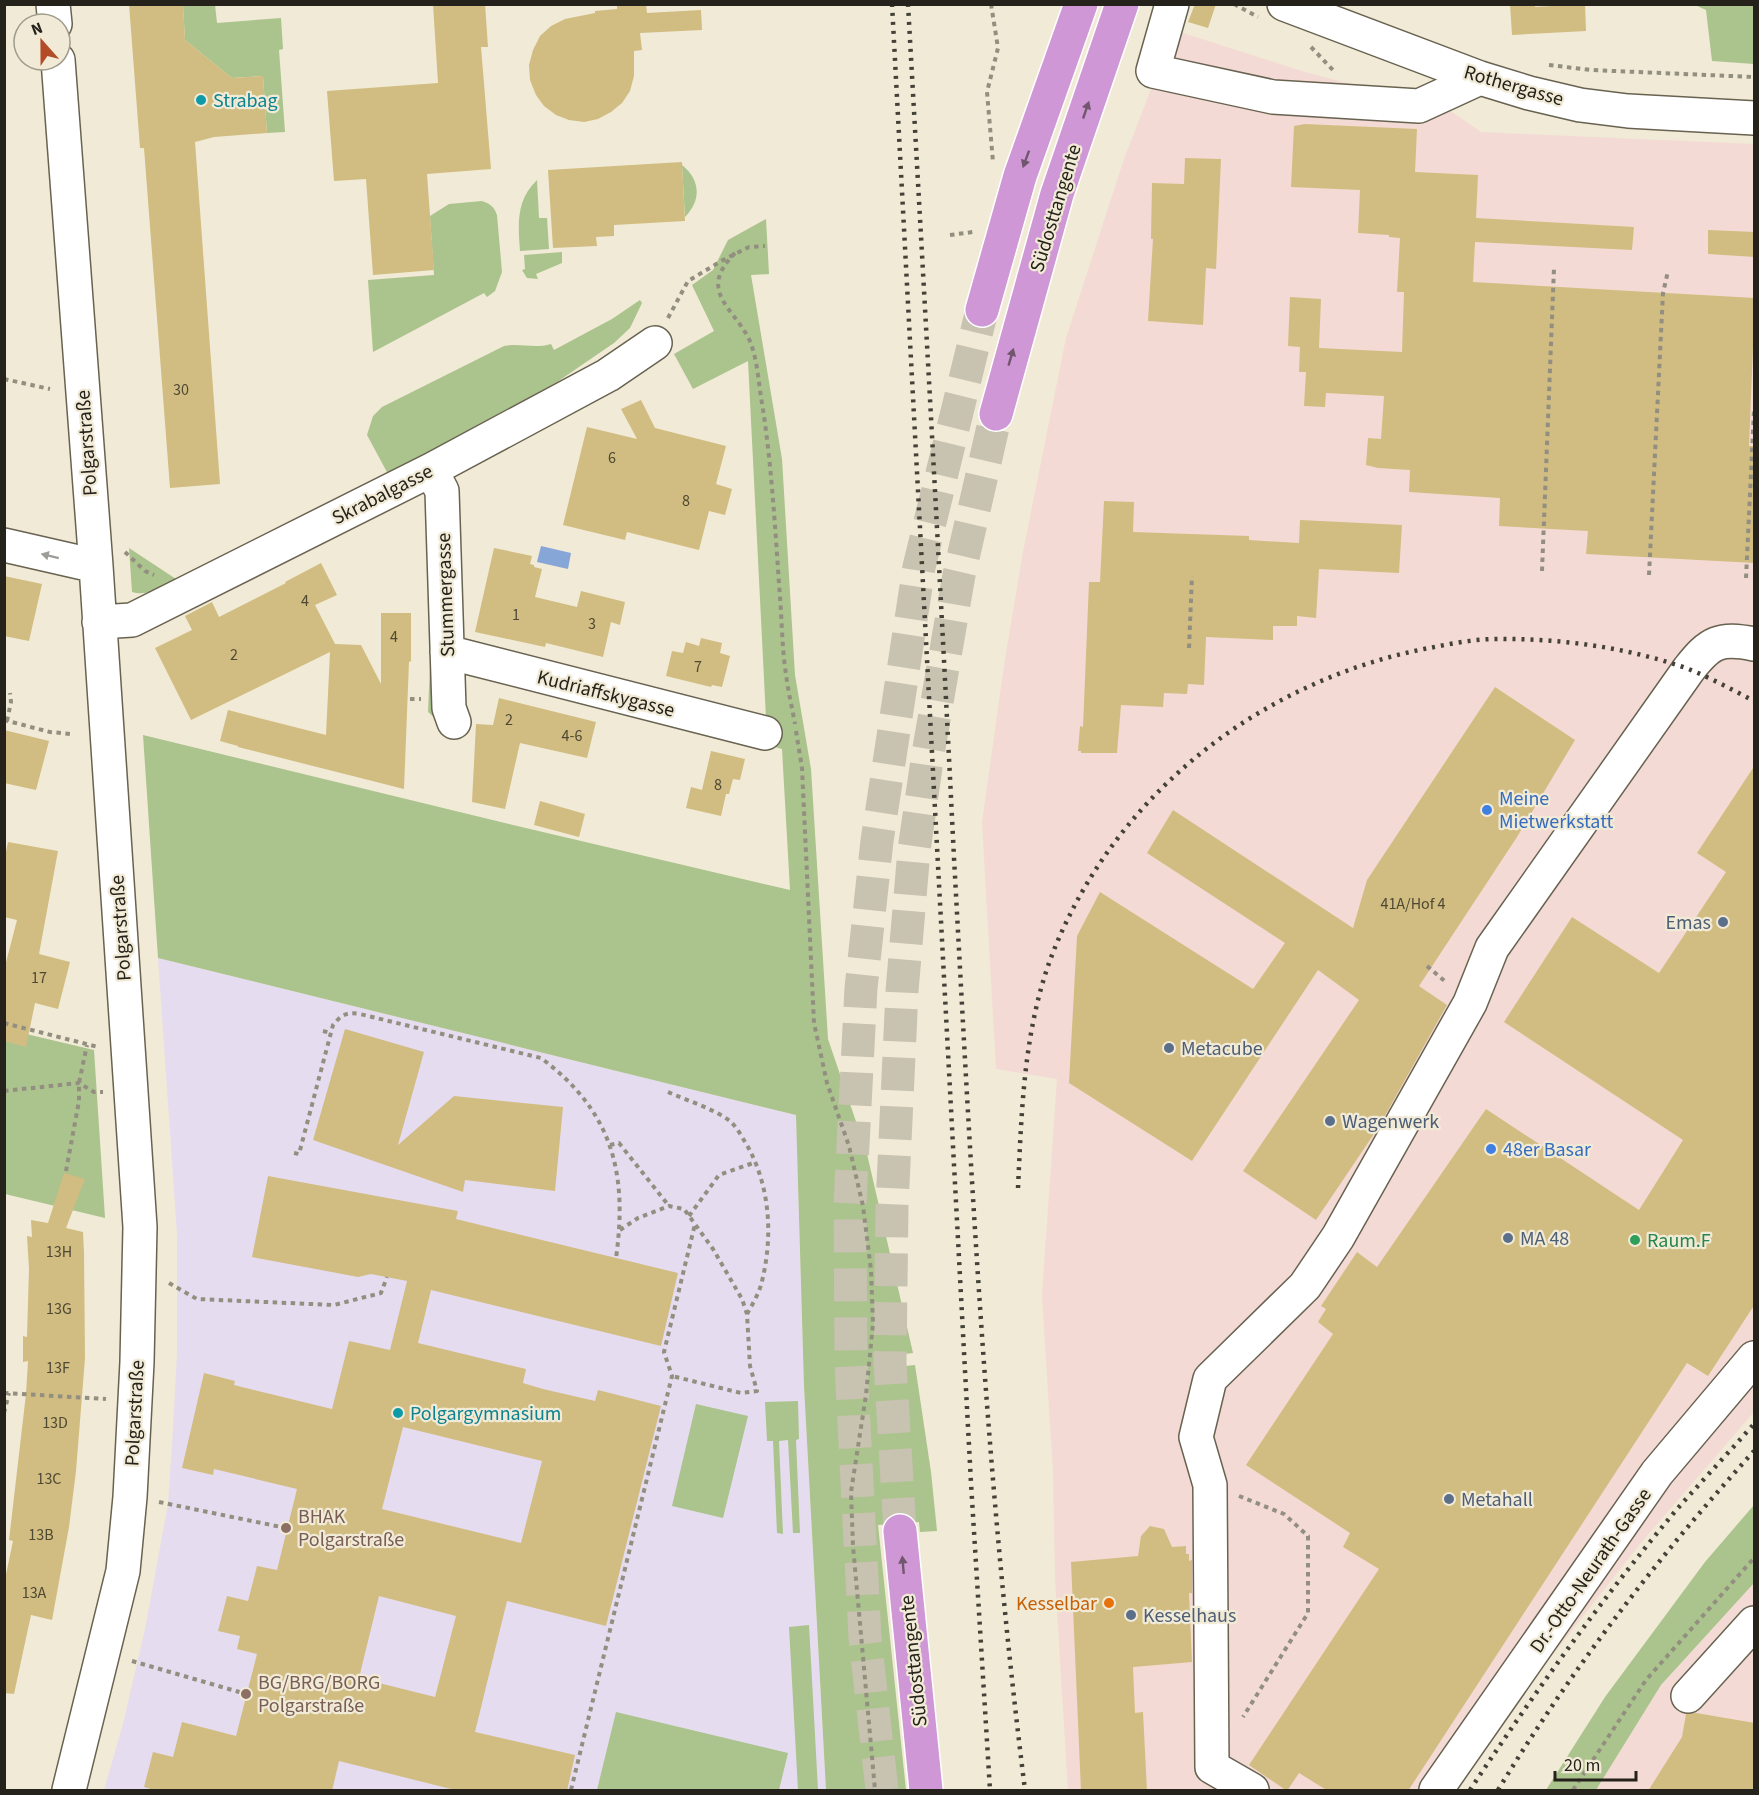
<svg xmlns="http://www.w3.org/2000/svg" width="1759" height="1795" font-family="'Source Sans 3',sans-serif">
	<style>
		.commercial { fill: #f4dad4 }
		.education { fill: #e6dcf0 }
		.green { fill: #abc38d }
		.water { fill: #87a6d8 }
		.building { fill: #d1bd81; fill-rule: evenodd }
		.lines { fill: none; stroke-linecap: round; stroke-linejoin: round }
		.highway-tunnel { stroke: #c8c2b0; stroke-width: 33; stroke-dasharray: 33 16; stroke-linecap: butt }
		.minor-casing { stroke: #686250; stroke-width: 36 }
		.highway-casing { stroke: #fff; stroke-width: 36 }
		.path { stroke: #938f80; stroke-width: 4; stroke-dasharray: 4.5 4.5; stroke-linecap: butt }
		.minor { stroke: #fff; stroke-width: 33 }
		.highway { stroke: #cf97d5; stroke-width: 33 }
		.rail { stroke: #444238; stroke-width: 4.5; stroke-dasharray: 3 6; stroke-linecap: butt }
		.oneway { fill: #71576e }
		.oneway2 { fill: #9c9c98 }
		.culture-dot { fill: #0f9aa8; stroke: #f1ead6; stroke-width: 2 }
		.shop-dot { fill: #3f7fe0; stroke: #f1ead6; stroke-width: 2 }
		.service-dot { fill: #5c6f8a; stroke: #f1ead6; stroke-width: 2 }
		.leisure-dot { fill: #2e9e5b; stroke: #f1ead6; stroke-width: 2 }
		.education-dot { fill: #8d6e63; stroke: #f1ead6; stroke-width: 2 }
		.food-dot { fill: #e8710a; stroke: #f1ead6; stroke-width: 2 }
		.labels { text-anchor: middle; stroke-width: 4.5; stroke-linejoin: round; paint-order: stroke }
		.number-label { font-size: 16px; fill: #4f4934 }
		.street-label { font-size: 20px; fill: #24221a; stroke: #f1ead6 }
		.culture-label { font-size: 20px; fill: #0d838f; stroke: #f1ead6; text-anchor: start }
		.shop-label { font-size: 20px; fill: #366cbe; stroke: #f1ead6; text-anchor: start }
		.service-label { font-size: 20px; fill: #4e5e75; stroke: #f1ead6; text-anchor: start }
		.leisure-label { font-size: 20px; fill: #27864d; stroke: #f1ead6; text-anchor: start }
		.education-label { font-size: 20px; fill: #785e54; stroke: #f1ead6; text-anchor: start }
		.food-label { font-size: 20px; fill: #c56008; stroke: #f1ead6; text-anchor: end }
	</style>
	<rect width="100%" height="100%" fill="#f1ead6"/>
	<path class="commercial" d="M1174,30L1305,72L1449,110L1481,132L1754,144V1412L1640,1544L1525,1690L1458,1790H1068L1055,1578L1053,1473L1042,1295L1057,1079L996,1069L982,822L1005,659L1023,552L1066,338L1124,159Z
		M1754,1583V1790H1596L1661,1685Z"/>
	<path class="education" d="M158,958L796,1115L804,1386L826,1790H104L123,1724L145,1629L168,1504L173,1429L177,1354V1235Z"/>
	<path class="green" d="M183,5H215L217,23L281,18L283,49L279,50L285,132L267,133L263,76L232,78L185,40Z
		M1695,5H1754V64L1712,61L1706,10Z
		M682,165C700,179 702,200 685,217Z
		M537,180L539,218H547L549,249L520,251C518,224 516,200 537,180Z
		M482,201C491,204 494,207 497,215L502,272L495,291L487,297L484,293L373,352L368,280L434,275L430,216L449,204Z
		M766,219L769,274L751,275L782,459L795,675L811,769L828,1039L867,1154L913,1353L905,1354L906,1366L915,1365L931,1472L937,1531L920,1532L919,1522L878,1525L906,1790H826L804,1386L796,1115L158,958L143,735L513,825L790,890L782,749L764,744L766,718L748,361L693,389L674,354L714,331L692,285L713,270L728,240Z
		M562,252V263L536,274L538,279L527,278L522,270L525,269L524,255Z
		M640,300L642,303L630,328L614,343L557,382L388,474L367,435L373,416L382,407L504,346C520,343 535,349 551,344L554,350L612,319Z
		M129,548L176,579C161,586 148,597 132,592Z
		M430,665L440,666L443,725L428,712Z
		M5,1029L94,1050L105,1218L5,1194Z
		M798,1401L799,1439L796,1440L800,1533H793L788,1440L779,1441L783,1534L777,1533L773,1441H767L765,1402Z
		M696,1404L748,1416L723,1518L672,1506Z
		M1754,1505V1583L1661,1685L1596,1790H1546L1605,1697L1705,1562Z
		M809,1625L818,1790H798L789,1627Z
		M616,1712L788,1753L779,1790H597Z"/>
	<path class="water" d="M541,546L571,553L568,569L537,562Z"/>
	<path class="building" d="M129,4H183L185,40L232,78L263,76L267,133L214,137L195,142L220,484L170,488L144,148H140Z
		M433,4H485L488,47H481L491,169L427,174L434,270L373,275L366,179L334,181L327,91L438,83Z
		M617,4H646L647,13L701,10L702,30L640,33L642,50L634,51V76L630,91L622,103L611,112L598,119L584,122L569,120L556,115L544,106L536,95L530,80L529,65L533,50L540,36L551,26L565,19L595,13V11L617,9Z
		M1195,4H1216L1208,28L1188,22Z
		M1510,4H1535V7L1585,4L1586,31L1512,35Z
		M1305,124L1417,129L1415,172L1478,175L1476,218L1634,227L1632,250L1475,242L1473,282L1755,298L1749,446H1755V563L1586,554L1588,531L1499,526L1500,498L1409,492L1410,470L1378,468L1366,465L1368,438L1381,439L1384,396L1326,393L1325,407L1304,406L1306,372H1299L1300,347L1288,346L1290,297L1321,299L1319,348L1402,352L1404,292H1397L1400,238L1389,237V235L1358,233L1360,190L1291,187L1294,126Z
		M1185,158L1221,159L1216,269L1206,268L1203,325L1148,321L1153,239H1151L1152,183L1184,184Z
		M682,162L685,221L614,225V236L596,237L597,246L553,248L548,170Z
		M1708,230L1755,232V257L1708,254Z
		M641,400L655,428L726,446L716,484L732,489L725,515L709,511L699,550L627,532L625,540L563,525L587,427L637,439L621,409Z
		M1104,501L1134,502L1133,532L1249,536V540L1299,543L1300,520L1402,525L1399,573L1319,569L1316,618L1297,616V626H1273V640L1206,637L1204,685L1188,684L1187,694L1164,693L1163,707L1121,705L1117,753H1081V751H1078L1080,726L1083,727L1089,582H1100Z
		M494,548L532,556L530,564L534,565V567L542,569L535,597L577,607L581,591L625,602L620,625L611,622L603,657L546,643L545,647L475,632Z
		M321,563L337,595L315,605L335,644L361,645L381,684V613H411V661L409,662L404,789L238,747V746L220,741L228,710L326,735L330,652L191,720L155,648L192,630L185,616L212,602L219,617L286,583L285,582Z
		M4,576L42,584L29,641L4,636Z
		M701,638L722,643L720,653L730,656L722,687L712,685L711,687L666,676L672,651L683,653L686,642L699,646Z
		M1495,687L1575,740L1517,837L1419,986L1447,1005L1378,1128L1316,1220L1243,1171L1359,1000L1318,970L1192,1161L1069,1083L1077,936L1100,892L1253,989L1285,943L1147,853L1173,810L1353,928L1367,880Z
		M499,698L596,722L587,758L520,743L505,809L472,802L476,724L493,725Z
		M4,730L49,741L36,790L4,783Z
		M711,751L745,759L740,780L733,779L729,794H726L721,816L686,808L691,787L702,790Z
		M1755,765V1304L1708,1376L1687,1363L1408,1791H1328L1299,1773L1287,1791L1249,1765L1379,1569L1343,1547L1350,1533L1246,1465L1333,1334L1318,1322L1326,1309L1321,1306L1357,1252L1377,1267L1486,1109L1639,1210L1683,1140L1504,1022L1572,917L1659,973L1726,872L1697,853Z
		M540,801L585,814L579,837L534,825Z
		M8,842L58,851L39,954L70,962L58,1009L35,1003L26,1047L4,1041V970L17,920L4,917V861Z
		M345,1029L424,1052L398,1145L454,1096L563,1107L555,1191L465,1180L463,1192L313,1140Z
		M64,1173L85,1179L66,1228L83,1232L84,1253L85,1358L76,1471L69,1527L52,1620L31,1615L14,1694L4,1693V1584L13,1541L9,1540L26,1394L28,1361L23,1362V1336L27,1337L29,1269L27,1236L32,1237L31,1220L48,1223Z
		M268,1176L458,1211L456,1219L678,1273L661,1346L431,1290L418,1343L526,1369L523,1383L543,1389L595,1401L598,1390L661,1406L606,1626L507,1601L475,1732L575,1755L567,1791H459L339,1761L332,1791H157L144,1787L153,1752L173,1757L182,1722L236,1736L257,1654L237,1649L240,1636L218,1631L227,1596L248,1601L257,1566L277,1570L297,1489L214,1469L213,1475L182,1468L204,1373L235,1381L234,1385L332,1409L349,1341L390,1350L407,1281L371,1274L358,1277L252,1257ZM403,1427L542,1461L521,1543L382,1509ZM379,1596L456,1616L435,1697L359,1678Z
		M1150,1526L1164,1529L1172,1547L1186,1546V1554H1189V1561L1192,1560V1593H1189L1192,1662L1133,1667L1135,1713L1143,1712L1147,1791H1081L1071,1562L1138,1556L1141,1536Z
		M1696,1713L1755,1723V1791H1648L1682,1737L1686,1714Z"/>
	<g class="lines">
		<path class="highway-tunnel" d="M900,1531L890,1363L892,1206L902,991L914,850L928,754L959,575L996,414
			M882,1790L865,1638L851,1365L850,1204L861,988L877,841L919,567L982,310"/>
		<g class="minor-casing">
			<path id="minor" d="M53,4L55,24
				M1172,4L1153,71L1273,97L1419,106L1480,78
				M1284,4L1480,78L1529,93L1580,105L1628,111L1754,118
				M58,60L96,566L140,1227L137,1362L130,1497L123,1571L69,1790
				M431,470L442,491L449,708L454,722
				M4,545L96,566
				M99,622L132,620L431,470L608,375L655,343
				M447,652L765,733
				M1688,1696L1754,1623
				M1252,1790L1212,1767L1210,1485L1196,1437L1210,1379L1305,1286L1338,1237L1470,1003L1492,948L1689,669C1710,642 1720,637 1754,644
				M1436,1790L1657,1473L1754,1358"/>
		</g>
		<g class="highway-casing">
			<path id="highway" d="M982,310L1020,176L1081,4
				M996,414L1057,194L1122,4
				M900,1531L926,1790"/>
		</g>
		<path class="path" d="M991,4L998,48L987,92L993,162
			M1234,4L1258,17
			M1311,47L1333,70
			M1549,65L1591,70L1754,77
			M950,235L973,232
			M735,253C697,291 733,307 749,339C757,357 758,378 761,397C772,463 775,530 780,597C782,622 782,649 786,674C788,691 792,707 795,724
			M668,318L688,281L723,260L749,247L765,246
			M4,379L50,389
			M125,552L145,571L154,575
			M1542,571L1554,268
			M1649,575L1663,293L1668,271
			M1746,578L1754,410
			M1189,648L1192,576
			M410,699H421
			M4,720L50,732L71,734
			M7,721L11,702L10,693
			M796,731L802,768L814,1023L827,1083L849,1146L863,1206L871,1270L873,1324L866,1395L851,1492L853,1546L875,1790
			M1427,966L1447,983
			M4,1023L98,1047
			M323,1031L331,1033
			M4,1091L79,1083L94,1092H103
			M668,1092C688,1101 712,1108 730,1121C737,1127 743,1139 748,1147C771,1189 773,1240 761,1285C758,1295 752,1305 747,1314
			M610,1145L619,1143L669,1206
			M294,1153L299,1154L333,1025C342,1014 347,1012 360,1014L541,1058C612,1111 628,1172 616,1258
			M66,1171L79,1101V1083L87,1045
			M689,1216L719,1175L756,1162
			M620,1230L638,1218L669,1206L684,1209L713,1249L742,1299L747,1314L750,1366L757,1391L741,1393L672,1376
			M169,1283L197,1299L334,1305L381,1293L387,1277
			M4,1393L106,1399
			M4,1413L9,1393
			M1239,1496L1284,1514L1308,1536V1613L1243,1717
			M159,1502L286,1528
			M132,1661L246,1694
			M571,1790L672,1376L664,1352L695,1224
			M1573,1790L1646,1680L1754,1558"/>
		<use href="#minor" class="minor"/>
		<use href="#highway" class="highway"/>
		<path class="rail" d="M892,4L971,1483L990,1790
			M908,4C924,289 940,573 954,858C971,1169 986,1481 1025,1790
			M1018,1188C1022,1103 1024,1017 1059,938C1124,788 1264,681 1424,649C1450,644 1477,638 1504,639C1566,639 1628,648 1686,668C1709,677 1733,690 1754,701
			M1470,1790C1534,1693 1603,1597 1678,1508C1703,1480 1729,1452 1754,1424
			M1498,1790C1573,1667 1658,1557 1754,1451"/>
	</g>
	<defs><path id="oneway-solid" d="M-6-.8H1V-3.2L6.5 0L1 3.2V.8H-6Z" transform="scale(1.5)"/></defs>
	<g class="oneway">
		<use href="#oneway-solid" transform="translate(1086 110) rotate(-71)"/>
		<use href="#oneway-solid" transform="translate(1026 159) rotate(110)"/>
		<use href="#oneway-solid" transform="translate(1011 357) rotate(-74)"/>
		<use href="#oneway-solid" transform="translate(903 1565) rotate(-95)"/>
	</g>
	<use class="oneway2" href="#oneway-solid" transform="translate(50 556) rotate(-166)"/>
	<g class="culture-dot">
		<circle cx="201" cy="100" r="6"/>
		<circle cx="398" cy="1413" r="6"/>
	</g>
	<g class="shop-dot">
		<circle cx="1487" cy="810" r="6"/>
		<circle cx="1491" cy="1149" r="6"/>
	</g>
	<g class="service-dot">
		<circle cx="1723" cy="922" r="6"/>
		<circle cx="1169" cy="1048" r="6"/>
		<circle cx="1330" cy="1121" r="6"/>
		<circle cx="1508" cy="1238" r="6"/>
		<circle cx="1449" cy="1499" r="6"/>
		<circle cx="1131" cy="1615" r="6"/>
	</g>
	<circle class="leisure-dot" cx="1635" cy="1240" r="6"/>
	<g class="education-dot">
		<circle cx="286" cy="1528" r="6"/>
		<circle cx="246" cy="1694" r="6"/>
	</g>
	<circle class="food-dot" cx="1109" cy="1603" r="6"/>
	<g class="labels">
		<g class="number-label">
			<text x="181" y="395">30</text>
			<text x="612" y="463">6</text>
			<text x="686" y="506">8</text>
			<text x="305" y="606">4</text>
			<text x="516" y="620">1</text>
			<text x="592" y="629">3</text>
			<text x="394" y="642">4</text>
			<text x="234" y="660">2</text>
			<text x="698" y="672">7</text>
			<text x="509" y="725">2</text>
			<text x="572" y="741">4-6</text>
			<text x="718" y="790">8</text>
			<text x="1413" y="909">41A/Hof 4</text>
			<text x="39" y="983">17</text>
			<text x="59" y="1257">13H</text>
			<text x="59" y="1314">13G</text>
			<text x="58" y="1373">13F</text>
			<text x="55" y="1428">13D</text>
			<text x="49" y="1484">13C</text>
			<text x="41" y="1540">13B</text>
			<text x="34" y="1598">13A</text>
		</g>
		<g class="street-label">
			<text transform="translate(1514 85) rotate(16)" y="7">Rothergasse</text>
			<text transform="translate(1055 208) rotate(-73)" y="7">Südosttangente</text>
			<text transform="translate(86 443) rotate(-94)" y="7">Polgarstraße</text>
			<text transform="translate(382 494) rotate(-27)" y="7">Skrabalgasse</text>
			<text transform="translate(445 595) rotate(-92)" y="7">Stummergasse</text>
			<text transform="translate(606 693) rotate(14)" y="7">Kudriaffskygasse</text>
			<text transform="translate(120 928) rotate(-94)" y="7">Polgarstraße</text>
			<text transform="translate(134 1413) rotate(-87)" y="7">Polgarstraße</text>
			<text transform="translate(1590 1570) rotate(-55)" y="7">Dr.-Otto-Neurath-Gasse</text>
			<text transform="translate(913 1661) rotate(-96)" y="7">Südosttangente</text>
		</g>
		<g class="culture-label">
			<text x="213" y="107">Strabag</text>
			<text x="410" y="1420">Polgargymnasium</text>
		</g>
		<g class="shop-label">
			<text x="1499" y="805">Meine<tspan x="1499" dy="23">Mietwerkstatt</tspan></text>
			<text x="1503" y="1156">48er Basar</text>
		</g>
		<g class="service-label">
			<text x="1711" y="929" text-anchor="end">Emas</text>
			<text x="1181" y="1055">Metacube</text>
			<text x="1342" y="1128">Wagenwerk</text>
			<text x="1520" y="1245">MA 48</text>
			<text x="1461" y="1506">Metahall</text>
			<text x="1143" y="1622">Kesselhaus</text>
		</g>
		<g class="leisure-label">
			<text x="1647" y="1247">Raum.F</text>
		</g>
		<g class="education-label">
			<text x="298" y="1523">BHAK<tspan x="298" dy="23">Polgarstraße</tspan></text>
			<text x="258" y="1689">BG/BRG/BORG<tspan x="258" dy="23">Polgarstraße</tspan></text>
		</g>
		<g class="food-label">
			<text x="1097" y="1610">Kesselbar</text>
		</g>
	</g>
	<rect width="1759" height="1795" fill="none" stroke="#24221a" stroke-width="12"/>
	<g transform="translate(42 42) rotate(339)"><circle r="28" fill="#f1ead6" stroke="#9f9a8b" stroke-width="1.5"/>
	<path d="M0-4.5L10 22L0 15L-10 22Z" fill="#b24b27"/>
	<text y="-9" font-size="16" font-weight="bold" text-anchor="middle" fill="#24221a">N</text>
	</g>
	<path d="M1555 1771v9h81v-9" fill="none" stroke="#24221a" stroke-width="3"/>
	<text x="1564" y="1771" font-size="18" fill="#24221a" stroke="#f1ead6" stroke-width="4.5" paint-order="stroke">20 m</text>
</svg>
